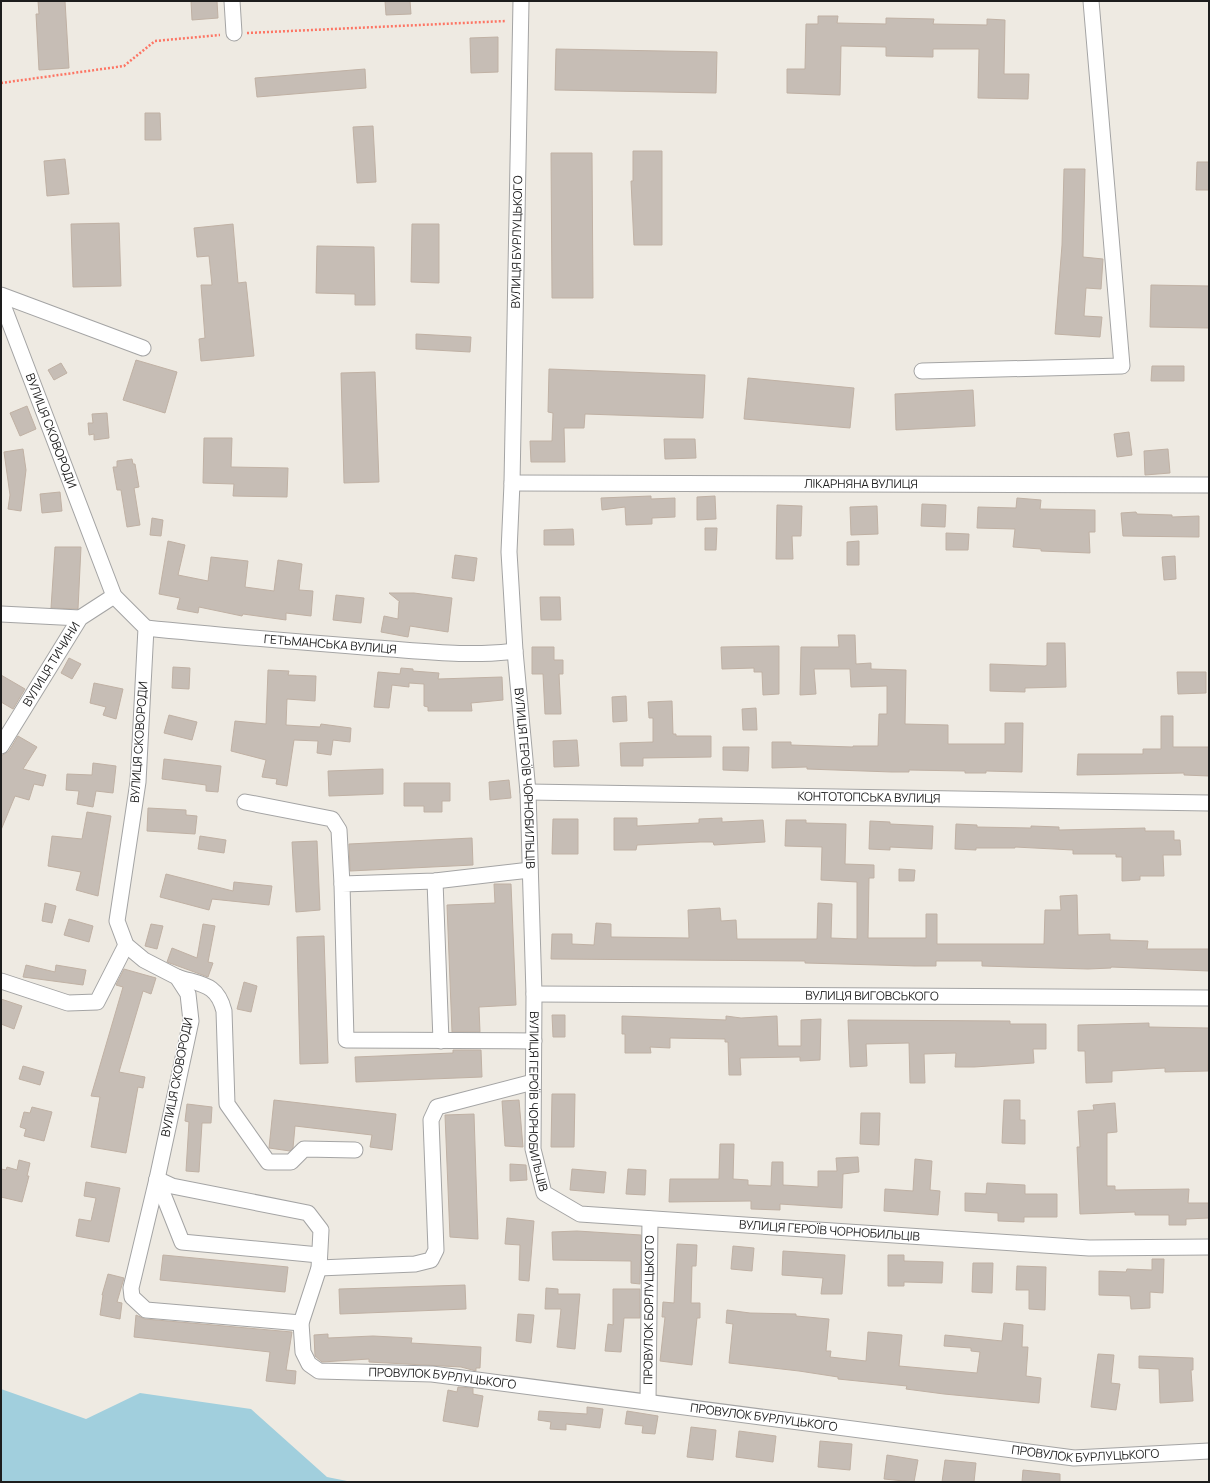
<svg xmlns="http://www.w3.org/2000/svg" width="1210" height="1483" font-family="Manrope,sans-serif">
	<style>
		.water { fill: #a1cfdd }
		.building { fill: #c6bdb5; stroke: #c0b1a4 }
		.lines { fill: none; stroke-linecap: round; stroke-linejoin: round }
		.minor-casing { stroke: #a4a4a4; stroke-width: 17 }
		.path { stroke: #fd7564; stroke-width: 2.5; stroke-dasharray: 2 2; stroke-linecap: butt }
		.minor { stroke: #fff; stroke-width: 15 }
		.labels { text-anchor: middle; stroke-width: 3; stroke-linejoin: round; paint-order: stroke }
		.street-label { font-size: 12px; fill: #1d1d1d; stroke: #fff }
	</style>
	<rect width="100%" height="100%" fill="#eeeae2"/>
	<path class="water" d="M1,1389L86,1419L140,1393L251,1409L327,1477L352,1482H1Z"/>
	<path class="building" d="M38,1H65L69,68L39,70L36,14H39Z
		M191,1H217L218,18L192,20Z
		M385,1H410L411,14L386,15Z
		M818,16H838L837,23L886,24V18L934,19L933,24L987,25V19L1005,20L1004,74H1029L1028,99L978,98L979,49H933V57L886,56V47L841,46L840,95L787,93V69H805L806,24H818Z
		M498,37V72L471,73L470,38Z
		M556,49L717,52L716,93L555,90Z
		M365,69L366,88L257,97L255,78Z
		M145,113H160L161,140H145Z
		M373,126L376,182L357,183L353,127Z
		M633,151H662V245H634L631,181H633Z
		M551,153H592L593,298H552Z
		M65,159L69,194L47,196L44,161Z
		M1197,162H1209V190H1196Z
		M1064,169H1085L1083,257L1103,259L1101,289L1086,288L1084,316L1102,317L1100,337L1055,334L1062,245Z
		M119,223L121,286L73,287L71,224Z
		M233,224L238,283L246,282L254,356L201,361L199,339L205,338L201,285H212L209,256L197,257L194,228Z
		M412,224H439V283L411,282Z
		M317,246L374,247L375,305H355V294L316,293Z
		M1151,285L1209,286V328L1150,327Z
		M416,334L471,337L470,352L416,349Z
		M136,360L177,372L165,413L123,400Z
		M61,363L67,373L54,380L48,370Z
		M1152,366H1184V381H1151Z
		M549,369L705,375L703,418L585,414L584,428H564L565,462H531L530,441H552L553,413L548,412Z
		M375,372L379,482L344,483L341,373Z
		M748,378L854,388L850,428L744,419Z
		M973,390L975,426L896,430L895,394Z
		M27,406L36,429L20,436L10,413Z
		M107,413L109,438L94,440V434L89,435L88,423H93L92,414Z
		M1129,432L1132,455L1117,457L1114,434Z
		M204,438H232L231,467L288,468L287,497L233,496L234,484L203,483Z
		M664,439H695L696,458L665,459Z
		M23,449L26,470L21,511L8,509L10,495L4,452Z
		M1168,449L1170,473L1145,475L1144,451Z
		M132,459L133,464H135L139,487L134,488L140,525L127,527L121,490H117L113,467H117V461Z
		M60,492L62,511L42,513L40,494Z
		M651,496V499L675,498V517L652,518V524L626,525L625,507L602,510L601,498Z
		M715,496L716,519L697,520V497Z
		M1017,498L1041,500L1040,509L1095,510V532H1089L1090,553L1041,551V549L1013,547L1015,529L977,528L978,507L1016,508Z
		M922,504L946,505L945,527L921,526Z
		M777,505L802,506L801,536H792L793,559H776Z
		M877,506L878,534L851,535L850,507Z
		M1136,512L1137,514L1172,515V517L1199,516V537L1123,536L1121,513Z
		M152,518L163,520L161,536L150,535Z
		M705,528H717L716,550H705Z
		M573,529L574,545H544V530Z
		M946,533L969,534L968,550H946Z
		M168,541L185,545L178,575L208,581L211,557L248,561L245,587L274,591L278,560L302,564L299,590L313,591L311,616L286,613V620L243,614L242,616L199,607L198,613L177,609L180,598L159,594Z
		M859,541V565H847V542Z
		M55,547H81L78,609L51,608Z
		M455,555L477,558L474,581L452,578Z
		M1175,556L1176,579L1164,580L1162,557Z
		M389,593H414L452,598L448,632L410,626L408,637L381,632L384,616L398,619L399,602H400Z
		M336,595L364,598L361,623L333,620Z
		M540,597H560L561,620H541Z
		M838,635H855L856,664L871,663V669L906,670L905,724L948,725V744H1005V723H1023L1022,772L986,771V773H965V771L909,770V772H892L807,769V767L772,768V742H791V745L853,747V746H878L879,714H887V686L851,687L850,669H814L816,694L800,695L801,647H839Z
		M1047,643H1065L1066,687L1025,688V692L990,691V664L1045,666L1047,665Z
		M779,646V694L763,695L762,672H754V668L722,669L721,647Z
		M532,647H554V660H563V674H559L561,714H545L543,674H532Z
		M69,658L81,664L72,679L61,673Z
		M173,667L190,668L189,689L172,688Z
		M401,668L413,669V671L439,673L438,679L502,677L503,700L471,703L472,711H428V707L424,706V684L409,683V687L392,685L389,708L374,707L378,672L400,674Z
		M268,670L289,671L288,675L316,676L315,701L287,699L286,725L320,727L321,724L351,728L350,742L333,740L331,755L317,753L318,741L294,740L287,786L276,784L277,779L262,777L266,760L231,751L235,721L266,724Z
		M1177,672H1206V693L1178,694Z
		M1,675L25,689L13,709L1,702Z
		M94,683L123,689L116,719L103,715L106,707L90,703Z
		M626,696L627,721L613,722L612,697Z
		M672,701L673,734H676V736H711V757L643,758V766H621L620,743L653,742V718H649L648,702Z
		M756,708L757,730H743L742,709Z
		M169,715L197,722L192,740L164,733Z
		M1161,716H1173V747H1209V776L1184,775V773L1077,775L1078,754H1143V749H1161Z
		M18,736L37,747L23,769L46,775L43,786L34,784L29,800L15,796L1,830V756L9,751Z
		M577,740L579,766L554,767L553,741Z
		M723,747H749L748,771L723,770Z
		M164,759L221,766L218,792L206,791V785L162,779Z
		M93,763L116,766L113,793L96,791L93,807L77,804L79,791L66,790L67,774L92,775Z
		M383,769V794L329,796L328,771Z
		M509,780L511,798L490,800L489,782Z
		M404,783H450V801H442V812H424V806H404Z
		M148,808L186,810V815L197,816L195,834L147,831Z
		M87,812L111,816L98,896L76,890L81,872L48,866L52,836L82,839Z
		M614,818H637V826L699,823V819L722,818V822L763,820L765,842L714,845L713,842H700L637,845L636,850H614Z
		M553,819H578V854H552Z
		M786,820H806V823L846,824L845,864L874,865V878H869L868,938H926V914H937V944H1044L1045,910H1061L1060,896L1077,895L1078,935L1110,934V940L1148,941L1147,949H1209V971L1111,967V968L1088,969L982,966V961H936V966H915L805,963V961L551,959L552,934H572V944L594,945L596,923L611,924V937L689,938L688,910L720,908L721,921L736,920L737,939H817L818,903L832,904L831,938L857,939V882L821,880L822,847L785,846Z
		M870,821L890,822V824L933,826L932,849L890,847V850L869,849Z
		M956,824L977,825V827L1031,828V826L1059,827V830L1145,828V831H1174V840H1180L1181,855H1163L1164,876H1140V880L1122,881V857H1116V854H1073V850L1015,847V848H976V850L955,849Z
		M200,836L226,840L224,853L198,849Z
		M472,838L473,865L350,871L349,844Z
		M317,841L320,910L296,912L292,842Z
		M899,869L915,870L914,881H899Z
		M166,874L233,891L234,882L272,886L269,905L212,899L209,910L160,897Z
		M494,884H511L516,1005L479,1007L480,1032H452L447,905L495,903Z
		M45,903L56,906L52,923L42,921Z
		M69,919L93,926L89,942L64,935Z
		M151,924L163,926L157,949L145,946Z
		M203,924L215,926L208,962L213,963L208,977L167,962L172,948L197,958Z
		M324,936L328,1063L300,1064L297,937Z
		M26,965L55,972L56,965L86,970L83,985L23,977Z
		M124,969L156,978L151,994L143,991L119,1072L145,1077L143,1088L138,1087L126,1153L91,1147L100,1097L91,1096L123,987L116,985Z
		M244,982L257,986L251,1012L237,1009Z
		M1,999L22,1006L14,1029L1,1024Z
		M552,1015H565V1037H553Z
		M622,1016L726,1020V1016L741,1018L777,1016L778,1046H801V1020L821,1019L820,1060L800,1061V1057L740,1058L741,1075H729L728,1042H725V1039L670,1038V1048L650,1047L651,1053H625V1034H622Z
		M848,1020L1010,1021V1024H1046V1049H1033L1034,1063L974,1067H955L956,1053L924,1054L925,1083H910L909,1043L866,1044L867,1066L850,1067Z
		M1149,1023V1027L1209,1028L1208,1071L1165,1072V1068L1112,1071V1082L1086,1083L1085,1051H1078V1025Z
		M453,1050H481L482,1077L356,1082L355,1057L453,1053Z
		M23,1066L44,1072L40,1085L19,1079Z
		M552,1094H575L574,1147H551Z
		M274,1100L396,1114L392,1150L370,1147L372,1135L295,1126L293,1148L290,1151L269,1148Z
		M519,1100L523,1147L505,1146L502,1101Z
		M1004,1100H1020V1120H1025V1144L1002,1143Z
		M1115,1103L1117,1132L1107,1133V1186H1115V1190L1189,1189L1188,1203H1209V1218L1186,1219V1225H1169V1215H1135V1212L1080,1214L1077,1147H1080L1078,1111L1094,1110L1093,1105Z
		M187,1104L212,1107L211,1123H202L199,1172L186,1171L189,1122L185,1121Z
		M32,1107L52,1112L44,1141L24,1136L26,1129L20,1127L24,1112L30,1113Z
		M861,1113H880L879,1145L860,1144Z
		M474,1114L478,1239L450,1237L445,1115Z
		M720,1144H734L733,1179L748,1180V1185L771,1186L772,1162H783V1185L818,1187V1171H837L836,1158L858,1157L859,1172L843,1174L842,1208L780,1204V1210L751,1209V1201L669,1202L670,1179H719Z
		M915,1159L932,1161L930,1190L940,1191L938,1215L884,1211L885,1189L913,1191Z
		M19,1160L30,1163L27,1176H29L22,1202L1,1197V1169L6,1170L7,1167L17,1170Z
		M510,1164L526,1165L527,1180L510,1181Z
		M572,1169L606,1172L604,1193L570,1190Z
		M628,1169L646,1170L645,1195L626,1194Z
		M86,1182L120,1188L109,1242L76,1236L79,1219L91,1221L96,1198L84,1196Z
		M987,1183L1025,1185V1194H1057V1217H1024V1222L998,1221V1213L965,1211V1193L986,1194Z
		M507,1218L534,1221L529,1281L519,1280L520,1245L505,1244Z
		M577,1231L641,1235L640,1284L631,1283V1261L553,1260L552,1232Z
		M677,1244L697,1245L696,1266H692L691,1303H700V1318H697L692,1365L660,1361L665,1317H662L663,1302L674,1303Z
		M733,1246L754,1248L752,1271L731,1269Z
		M783,1251L845,1255L842,1294H821L823,1278L782,1275Z
		M163,1255L288,1267L285,1292L160,1280Z
		M888,1255H904V1261L943,1262L942,1283L904,1282V1286H888Z
		M1152,1259H1164L1163,1293L1150,1292V1308L1131,1309L1130,1296L1099,1295V1271L1126,1272L1127,1269L1152,1270Z
		M973,1263H993L992,1293L972,1292Z
		M1017,1266L1046,1267L1045,1310L1029,1309V1290H1016Z
		M108,1274L124,1278L117,1302L122,1303L120,1319L100,1315L103,1295H102Z
		M465,1285L466,1309L340,1314L339,1289Z
		M546,1288L558,1289V1294H580L575,1349L557,1347L561,1309H545Z
		M613,1289H640V1318H624L621,1352L605,1351L608,1324L613,1325Z
		M727,1310L750,1313L796,1314V1316L829,1319L826,1351H831L830,1357L866,1361L868,1332L902,1335L899,1366L977,1373L980,1352L971,1351V1348L944,1346L945,1335L1002,1341L1004,1323L1023,1325L1022,1347H1028L1026,1376L1041,1378L1039,1403L944,1394L906,1389L907,1386L838,1379V1377L799,1371L729,1363L733,1324L726,1323Z
		M518,1314L534,1315L531,1343L516,1341Z
		M136,1315L145,1319L292,1332L286,1370L296,1371L295,1384L266,1381L270,1352L134,1337Z
		M328,1334V1338L373,1336L412,1338L411,1343L481,1347L480,1368H476V1371L461,1367L369,1362V1359L322,1362L315,1356L314,1335Z
		M1098,1354L1114,1355L1111,1383L1120,1384L1116,1410L1091,1407Z
		M1139,1356L1193,1358V1370H1191L1193,1401L1160,1403L1159,1369L1139,1368Z
		M458,1387L473,1388V1394L483,1396L478,1427L443,1421L448,1390L457,1392Z
		M587,1407L603,1409L600,1428L566,1424V1430L550,1429L551,1422L538,1420L539,1411L587,1414Z
		M627,1411L658,1416L655,1434L642,1433L643,1426L625,1424Z
		M691,1427L716,1430L713,1460L687,1457Z
		M739,1431L776,1436L773,1462L736,1457Z
		M820,1441L852,1444L850,1470L818,1467Z
		M887,1455L918,1460L914,1482L884,1479Z
		M945,1460L976,1463L974,1482H942Z
		M1023,1470L1060,1474V1482H1022Z"/>
	<g class="lines">
		<g class="minor-casing">
			<g id="minor">
				<path d="M232,1L234,33"/>
				<path id="s1" d="M521,1L512,483L509,552L515,651L528,792L534,994L533,1149L544,1193L580,1214L1089,1248L1209,1247"/>
				<path d="M1,295L143,348"/>
				<path id="s2" d="M1,300L114,596L146,628L138,782L117,921L126,945L144,960L177,977L188,994L191,1021L157,1179L131,1288L132,1297L146,1310L301,1323"/>
				<path d="M922,371L1122,366L1091,1"/>
				<path id="s3" d="M512,483L1209,485"/>
				<path d="M1,614L80,618"/>
				<path id="s4" d="M146,628C223,636 299,642 376,648C422,651 469,657 515,651"/>
				<path id="s5" d="M1,746L80,618L114,596"/>
				<path id="s6" d="M528,792L1209,803"/>
				<path d="M245,802L332,819L339,830L342,884"/>
				<path d="M530,870L435,881L342,884L346,1040L534,1041"/>
				<path d="M435,881L441,1041"/>
				<path d="M177,977C201,985 217,983 224,1011L227,1104L268,1162H291L304,1149L355,1150"/>
				<path d="M1,981L68,1003L97,1002L126,945"/>
				<path id="s7" d="M534,994L1209,998"/>
				<path id="s8" d="M157,1179L172,1186L308,1213L321,1230L319,1268L301,1323L303,1352L309,1364L319,1371L432,1374L1074,1458L1209,1451"/>
				<path d="M157,1179L182,1242L319,1255"/>
				<path d="M319,1268L415,1264L431,1260L436,1250L431,1120L437,1107L533,1082"/>
				<path id="s9" d="M648,1401L650,1219"/>
			</g>
		</g>
		<path class="path" d="M247,33L506,21
			M1,83L124,66L155,41L220,35"/>
		<use href="#minor" class="minor"/>
	</g>
	<g class="labels">
		<g class="street-label">
			<text transform="translate(517 242) rotate(-89)" y="4">ВУЛИЦЯ БУРЛУЦЬКОГО</text>
			<text dy="4" stroke="none"><textPath href="#s2" startOffset="140">ВУЛИЦЯ СКОВОРОДИ</textPath></text>
			<text dy="4" stroke="none"><textPath href="#s3" startOffset="349">ЛІКАРНЯНА ВУЛИЦЯ</textPath></text>
			<text dy="4" stroke="none"><textPath href="#s4" startOffset="185">ГЕТЬМАНСЬКА ВУЛИЦЯ</textPath></text>
			<text dy="4" stroke="none"><textPath href="#s5" startOffset="96">ВУЛИЦЯ ТИЧИНИ</textPath></text>
			<text transform="translate(139 742) rotate(-86)" y="4">ВУЛИЦЯ СКОВОРОДИ</text>
			<text dy="4" stroke="none"><textPath href="#s1" startOffset="778">ВУЛИЦЯ ГЕРОЇВ ЧОРНОБИЛЬЦІВ</textPath></text>
			<text dy="4" stroke="none"><textPath href="#s6" startOffset="341">КОНТОТОПСЬКА ВУЛИЦЯ</textPath></text>
			<text dy="4" stroke="none"><textPath href="#s7" startOffset="338">ВУЛИЦЯ ВИГОВСЬКОГО</textPath></text>
			<text transform="translate(177 1077) rotate(-79)" y="4">ВУЛИЦЯ СКОВОРОДИ</text>
			<text dy="4" stroke="none"><textPath href="#s1" startOffset="1102">ВУЛИЦЯ ГЕРОЇВ ЧОРНОБИЛЬЦІВ</textPath></text>
			<text dy="4" stroke="none"><textPath href="#s1" startOffset="1486">ВУЛИЦЯ ГЕРОЇВ ЧОРНОБИЛЬЦІВ</textPath></text>
			<text dy="4" stroke="none"><textPath href="#s9" startOffset="91">ПРОВУЛОК БОРЛУЦЬКОГО</textPath></text>
			<text dy="4" stroke="none"><textPath href="#s8" startOffset="451">ПРОВУЛОК БУРЛУЦЬКОГО</textPath></text>
			<text dy="4" stroke="none"><textPath href="#s8" startOffset="775">ПРОВУЛОК БУРЛУЦЬКОГО</textPath></text>
			<text dy="4" stroke="none"><textPath href="#s8" startOffset="1099">ПРОВУЛОК БУРЛУЦЬКОГО</textPath></text>
		</g>
	</g>
	<rect width="1210" height="1483" fill="none" stroke="#1d1d1d" stroke-width="4"/>
</svg>
